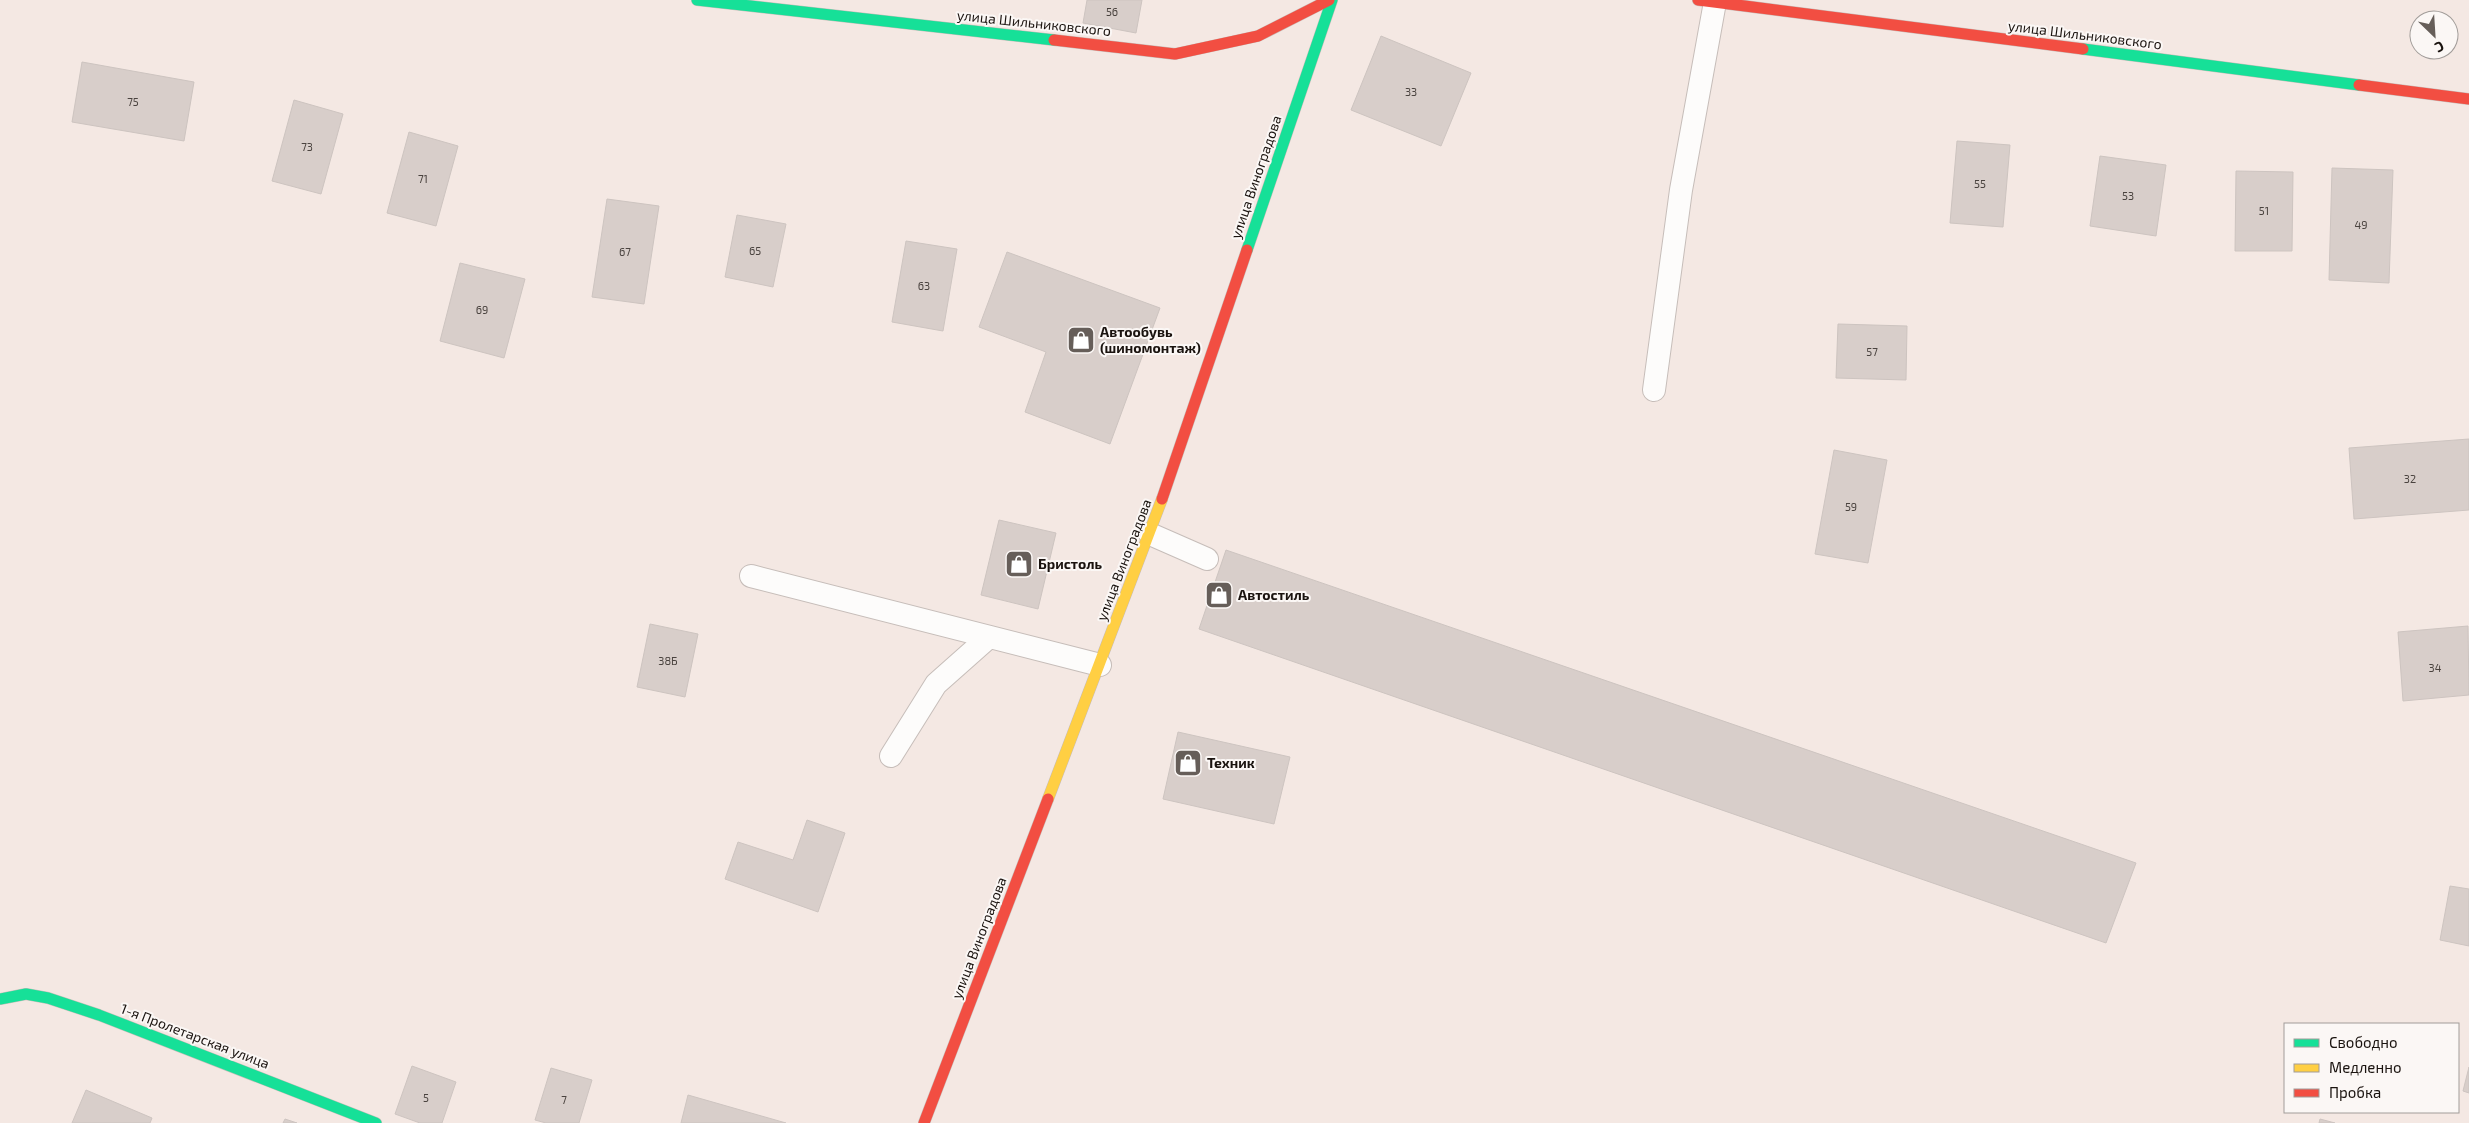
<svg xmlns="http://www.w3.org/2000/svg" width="2469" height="1123" font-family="'Exo 2',sans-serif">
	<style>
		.building { fill: #d8ceca; stroke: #cdc4c0 }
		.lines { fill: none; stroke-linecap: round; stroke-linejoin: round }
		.lane-casing { stroke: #c6bdb9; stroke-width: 24 }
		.fast-casing { stroke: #c6bdb9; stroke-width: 12 }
		.slow-casing { stroke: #c6bdb9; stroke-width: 12 }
		.jam-casing { stroke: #c6bdb9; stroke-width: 12 }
		.lane { stroke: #fdfcfb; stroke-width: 22 }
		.fast { stroke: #16e098; stroke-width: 11 }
		.slow { stroke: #ffcf43; stroke-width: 11 }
		.jam { stroke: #f24e42; stroke-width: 11 }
		.labels { text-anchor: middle; stroke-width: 4; stroke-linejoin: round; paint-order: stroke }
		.number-label { font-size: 11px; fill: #4a433f }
		.street-label { font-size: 14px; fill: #1a130f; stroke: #fbf7f5 }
		.poi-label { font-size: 14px; font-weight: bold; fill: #1a130f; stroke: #fbf7f5; text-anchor: start }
	</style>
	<rect width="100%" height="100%" fill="#f4e8e3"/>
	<path class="building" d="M1087,0H1142L1136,33L1083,23Z
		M1381,36L1471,73L1441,146L1351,110Z
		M82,62L194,82L184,141L72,122Z
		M294,100L343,114L321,194L272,181Z
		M409,132L458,146L436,226L387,213Z
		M1957,141L2010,145L2003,227L1950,223Z
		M2100,156L2166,165L2156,236L2090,226Z
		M2332,168L2393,170L2389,283L2329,280Z
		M2236,171L2293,172L2292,251H2235Z
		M607,199L659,206L644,304L592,297Z
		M737,215L786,224L773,287L725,277Z
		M906,241L957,249L943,331L892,322Z
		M1007,252L1160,308L1110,444L1025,412L1046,352L979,327Z
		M460,263L525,279L504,358L440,341Z
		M1838,324L1907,326L1906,380L1836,378Z
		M2469,439V510L2354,519L2349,448Z
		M1834,450L1887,460L1868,563L1815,554Z
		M999,520L1056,533L1038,609L981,595Z
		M1226,550L2136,863L2106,943L1199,629Z
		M650,624L698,634L685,697L637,687Z
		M2468,626L2469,695L2403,701L2398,632Z
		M1178,732L1290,757L1274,824L1163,799Z
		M807,820L845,833L818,912L725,879L738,842L793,860Z
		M2450,886L2469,889V946L2440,940Z
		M412,1066L456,1082L442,1123H420L395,1114Z
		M2469,1067V1093L2463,1091Z
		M551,1068L592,1080L579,1123H546L535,1120Z
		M86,1090L152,1118L150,1123H72Z
		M688,1095L786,1123H681Z
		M285,1119L297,1123H283Z
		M2320,1119L2335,1123H2319Z"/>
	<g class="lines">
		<g class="lane-casing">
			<path id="lane" d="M1654,390L1681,190L1715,2
				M1150,534L1207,559
				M751,576L1100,665
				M891,756L936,684L989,637"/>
		</g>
		<g class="fast-casing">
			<path id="fast" d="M697,0L1054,40
				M2083,49L2359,85
				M1247,250L1332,0
				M0,999L26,994L48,998L99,1015L376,1123"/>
		</g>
		<g class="slow-casing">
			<path id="slow" d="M1048,799L1162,499"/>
		</g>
		<g class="jam-casing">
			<path id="jam" d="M1698,0L2083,49
				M1054,40L1175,54L1258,36L1329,0
				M2359,85L2469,99
				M1162,499L1247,250
				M924,1123L1048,799"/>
		</g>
		<use href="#lane" class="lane"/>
		<use href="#fast" class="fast"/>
		<use href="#slow" class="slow"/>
		<use href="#jam" class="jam"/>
	</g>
	<defs>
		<g id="shop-square" transform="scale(1.4375)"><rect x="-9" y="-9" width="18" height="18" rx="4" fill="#665e59" stroke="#fbf7f5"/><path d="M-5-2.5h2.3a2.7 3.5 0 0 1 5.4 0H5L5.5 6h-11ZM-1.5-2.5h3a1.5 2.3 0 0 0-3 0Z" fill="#fff"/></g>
	</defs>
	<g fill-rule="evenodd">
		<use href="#shop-square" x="1081" y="340"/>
		<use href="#shop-square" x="1019" y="564"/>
		<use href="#shop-square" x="1219" y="595"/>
		<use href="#shop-square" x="1188" y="763"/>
	</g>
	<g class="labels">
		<g class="number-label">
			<text x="1112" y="16">56</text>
			<text x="1411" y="96">33</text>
			<text x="133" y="106">75</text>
			<text x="307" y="151">73</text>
			<text x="423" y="183">71</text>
			<text x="1980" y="188">55</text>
			<text x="2128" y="200">53</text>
			<text x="2264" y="215">51</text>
			<text x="2361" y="229">49</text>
			<text x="755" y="255">65</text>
			<text x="625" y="256">67</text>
			<text x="924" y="290">63</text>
			<text x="482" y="314">69</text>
			<text x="1872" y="356">57</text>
			<text x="2410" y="483">32</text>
			<text x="1851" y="511">59</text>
			<text x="668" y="665">38Б</text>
			<text x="2435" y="672">34</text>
			<text x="426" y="1102">5</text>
			<text x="564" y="1104">7</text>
		</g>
		<g class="street-label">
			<text transform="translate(1034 23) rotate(6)" y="5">улица Шильниковского</text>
			<text transform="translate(2085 35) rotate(7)" y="5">улица Шильниковского</text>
			<text transform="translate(1256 177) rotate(-71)" y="5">улица Виноградова</text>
			<text transform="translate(1124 560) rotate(-69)" y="5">улица Виноградова</text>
			<text transform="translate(979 938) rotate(-69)" y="5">улица Виноградова</text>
			<text transform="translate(195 1036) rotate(21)" y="5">1-я Пролетарская улица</text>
		</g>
		<g class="poi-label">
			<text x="1100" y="337">Автообувь<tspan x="1100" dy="16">(шиномонтаж)</tspan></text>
			<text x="1038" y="569">Бристоль</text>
			<text x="1238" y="600">Автостиль</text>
			<text x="1207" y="768">Техник</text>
		</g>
	</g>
	<rect x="2284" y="1023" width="175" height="90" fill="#fbf7f5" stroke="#a19c99"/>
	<rect x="2294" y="1039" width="25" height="8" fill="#16e098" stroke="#a19c99"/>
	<text x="2329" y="1048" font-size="15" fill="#1a130f">Свободно</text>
	<rect x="2294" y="1064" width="25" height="8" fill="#ffcf43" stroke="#a19c99"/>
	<text x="2329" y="1073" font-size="15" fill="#1a130f">Медленно</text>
	<rect x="2294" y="1089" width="25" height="8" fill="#f24e42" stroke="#a19c99"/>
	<text x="2329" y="1098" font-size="15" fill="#1a130f">Пробка</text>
	<g transform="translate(2434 35) rotate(155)"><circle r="24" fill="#fbf7f5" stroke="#a19c99"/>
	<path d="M0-4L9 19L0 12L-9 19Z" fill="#665e59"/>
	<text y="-8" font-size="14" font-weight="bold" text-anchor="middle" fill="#1a130f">С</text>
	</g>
</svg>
